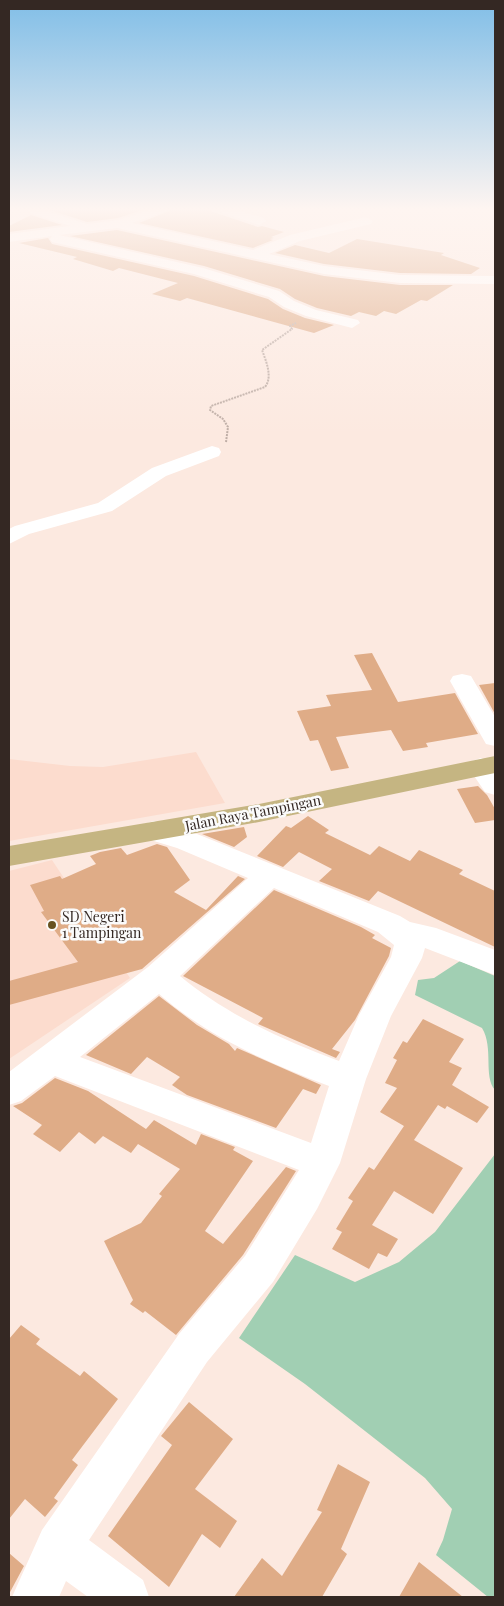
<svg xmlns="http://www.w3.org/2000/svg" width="504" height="1606" font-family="'Playfair Display',serif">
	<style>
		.built { fill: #fcdcce }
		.green { fill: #a1cfb3 }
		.building { fill: #dfac87 }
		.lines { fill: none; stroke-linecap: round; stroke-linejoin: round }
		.path { stroke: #beada5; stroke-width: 2; stroke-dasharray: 2 1; stroke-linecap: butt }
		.minor { fill: #fff; fill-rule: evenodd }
		.major { fill: #c5b582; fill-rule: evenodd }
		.poi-dot { fill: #685221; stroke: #fbfbfb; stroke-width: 2 }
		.labels { text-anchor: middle; stroke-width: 5; stroke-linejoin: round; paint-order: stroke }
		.street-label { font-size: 14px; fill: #342823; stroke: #fbfbfb }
		.poi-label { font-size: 14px; fill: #342823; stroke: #fbfbfb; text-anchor: start }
	</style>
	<rect width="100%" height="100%" fill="#fce9e0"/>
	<path class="built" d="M196,752L225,803L9,841V759L70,766L103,767Z
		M52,860L130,978L9,1059V871Z"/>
	<path class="green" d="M460,961L495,976V1090C483,1076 494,1048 482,1028L415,995L418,980L434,978Z
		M495,1154V1597H488L436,1555L443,1540L452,1509L425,1478L305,1384L239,1338L295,1255L355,1282L399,1262L435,1232Z"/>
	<path class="building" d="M50,210H142L118,218L87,222Z
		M172,210H207L258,227L262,226L284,232L271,237L274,238L270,239L273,240L253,248L139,223Z
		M31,215L62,225L9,232V226Z
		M117,230L324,276L400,285H453L427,301L421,300L396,314L384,311L376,316L359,312L351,316L317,308L295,299L280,289L204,266L70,236Z
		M48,238L52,244L194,276L268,299L283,309L305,318L334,325L314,333L187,298L180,301L152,294L178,283L119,268L113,271L73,259L77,257L19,243Z
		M357,239L444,253L441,255L480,268L471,274L400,273L324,264L275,253L295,245L329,253Z
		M372,653L398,702L455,693L478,734L426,743L428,747L403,751L391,730L336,737L349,768L331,771L318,740L310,741L297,711L331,706L326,695L372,690L354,655Z
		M495,683V714L479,685Z
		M478,786L487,795L495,809V820L475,823L457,789Z
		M308,816L329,830L325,833L370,855L379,846L410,861L419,850L463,870L459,874L495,891V947L378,891L369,901L319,881L332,869L299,852L283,867L257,856L286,826L291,828Z
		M244,827L247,837L234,847L202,834Z
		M157,844L167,847L190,880L174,892L206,910L238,876L245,879L142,969L9,1005V981L78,962L41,912L44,911L30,885L60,876L62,879L96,864L90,856L100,852L121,848L127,855Z
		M274,890L361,927L375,935L372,938L391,948L389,956L355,1020L332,1049L340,1052L336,1058L258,1024L263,1018L183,976Z
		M159,996L197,1025L229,1044L235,1051L237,1048L321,1085L316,1094L303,1089L276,1128L187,1095L172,1085L180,1077L147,1057L131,1074L86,1055Z
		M423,1019L464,1039L449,1062L462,1068L452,1085L489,1107L477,1123L447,1106L445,1109L438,1105L414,1140L463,1168L433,1214L394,1191L372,1225L398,1239L387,1257L378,1253L369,1269L332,1249L342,1232L336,1229L353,1201L348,1198L369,1167L374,1170L404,1126L380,1112L397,1088L385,1083L397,1060L393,1058L403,1041L407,1043Z
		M55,1078L88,1091L146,1129L154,1120L196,1145L201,1134L235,1147L233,1150L253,1161L205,1231L223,1244L286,1167L296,1171L243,1255L176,1335L145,1311L143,1313L130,1304L133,1300L104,1241L141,1223L162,1196L159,1194L180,1169L138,1144L131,1153L103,1136L95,1144L79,1132L60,1152L33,1134L42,1125L13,1106L22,1103Z
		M21,1325L40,1339L36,1344L80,1376L84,1371L118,1399L72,1460L78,1465L54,1498L58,1501L45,1517L25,1499L9,1519V1339Z
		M189,1402L233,1439L195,1489L237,1521L220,1548L202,1534L169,1587L108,1536L172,1445L161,1436Z
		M338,1464L370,1482L341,1549L347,1554L322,1597H234L262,1558L282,1576L322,1512L317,1510Z
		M9,1553L24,1566L9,1594Z
		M419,1562L463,1597H399Z"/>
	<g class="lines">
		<path class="path" d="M226,442L228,427L223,419L210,410L211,406L265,387C273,377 266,361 262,350L292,329L290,326L296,323"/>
		<path class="minor" d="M21,210H43L87,224L118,220L149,210H170L132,223L253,250L290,235L366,217L373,221L371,224L300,241L269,254L324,266L400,275L495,276V284L400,283L324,274L117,228L59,235L203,268L279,291L294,301L316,310L358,320L360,323L352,328L306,316L284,307L269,297L194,274L52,242L50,239L52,236L9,242V234L70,226Z
			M214,210H236L264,218L266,221L259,225Z
			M212,446L219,448L221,452L219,456L166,476L112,511L29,534L9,544V529L15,526L98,503L152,468Z
			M462,674L471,676L495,717V746L486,744L450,681L453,676Z
			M481,758C500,763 495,778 495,795L485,792L468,767L472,761Z
			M154,821L197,834L400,916L410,922L436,928L495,950V975L425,948L422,958L391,1016L366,1079L340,1163L317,1209L273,1282L207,1362L89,1540L143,1580L149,1597H88L66,1581L59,1597H12L42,1530L179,1334L245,1256L299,1170L55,1076L21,1101L9,1105V1072L148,967L248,878L177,848L144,838L140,831L144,824ZM274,888L378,932L394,945L391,957L359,1015L339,1061C283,1040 227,1015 180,976ZM159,994C208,1037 269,1063 329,1086L311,1143L80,1057Z"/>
		<path class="major" d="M495,756V773L259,822L9,866V846L259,804Z"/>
	</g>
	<linearGradient id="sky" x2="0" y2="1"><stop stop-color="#81bee7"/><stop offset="0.48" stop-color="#fef5f1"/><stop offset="1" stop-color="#fef5f1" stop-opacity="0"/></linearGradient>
	<rect width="504" height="435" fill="url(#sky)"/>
	<circle class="poi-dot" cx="52" cy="925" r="5"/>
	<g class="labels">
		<g class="street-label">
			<text transform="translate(253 813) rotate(-11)" y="5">Jalan Raya Tampingan</text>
		</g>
		<g class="poi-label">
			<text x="62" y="922">SD Negeri<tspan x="62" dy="16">1 Tampingan</tspan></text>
		</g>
	</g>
	<rect width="504" height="1606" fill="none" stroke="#342823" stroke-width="20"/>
</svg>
